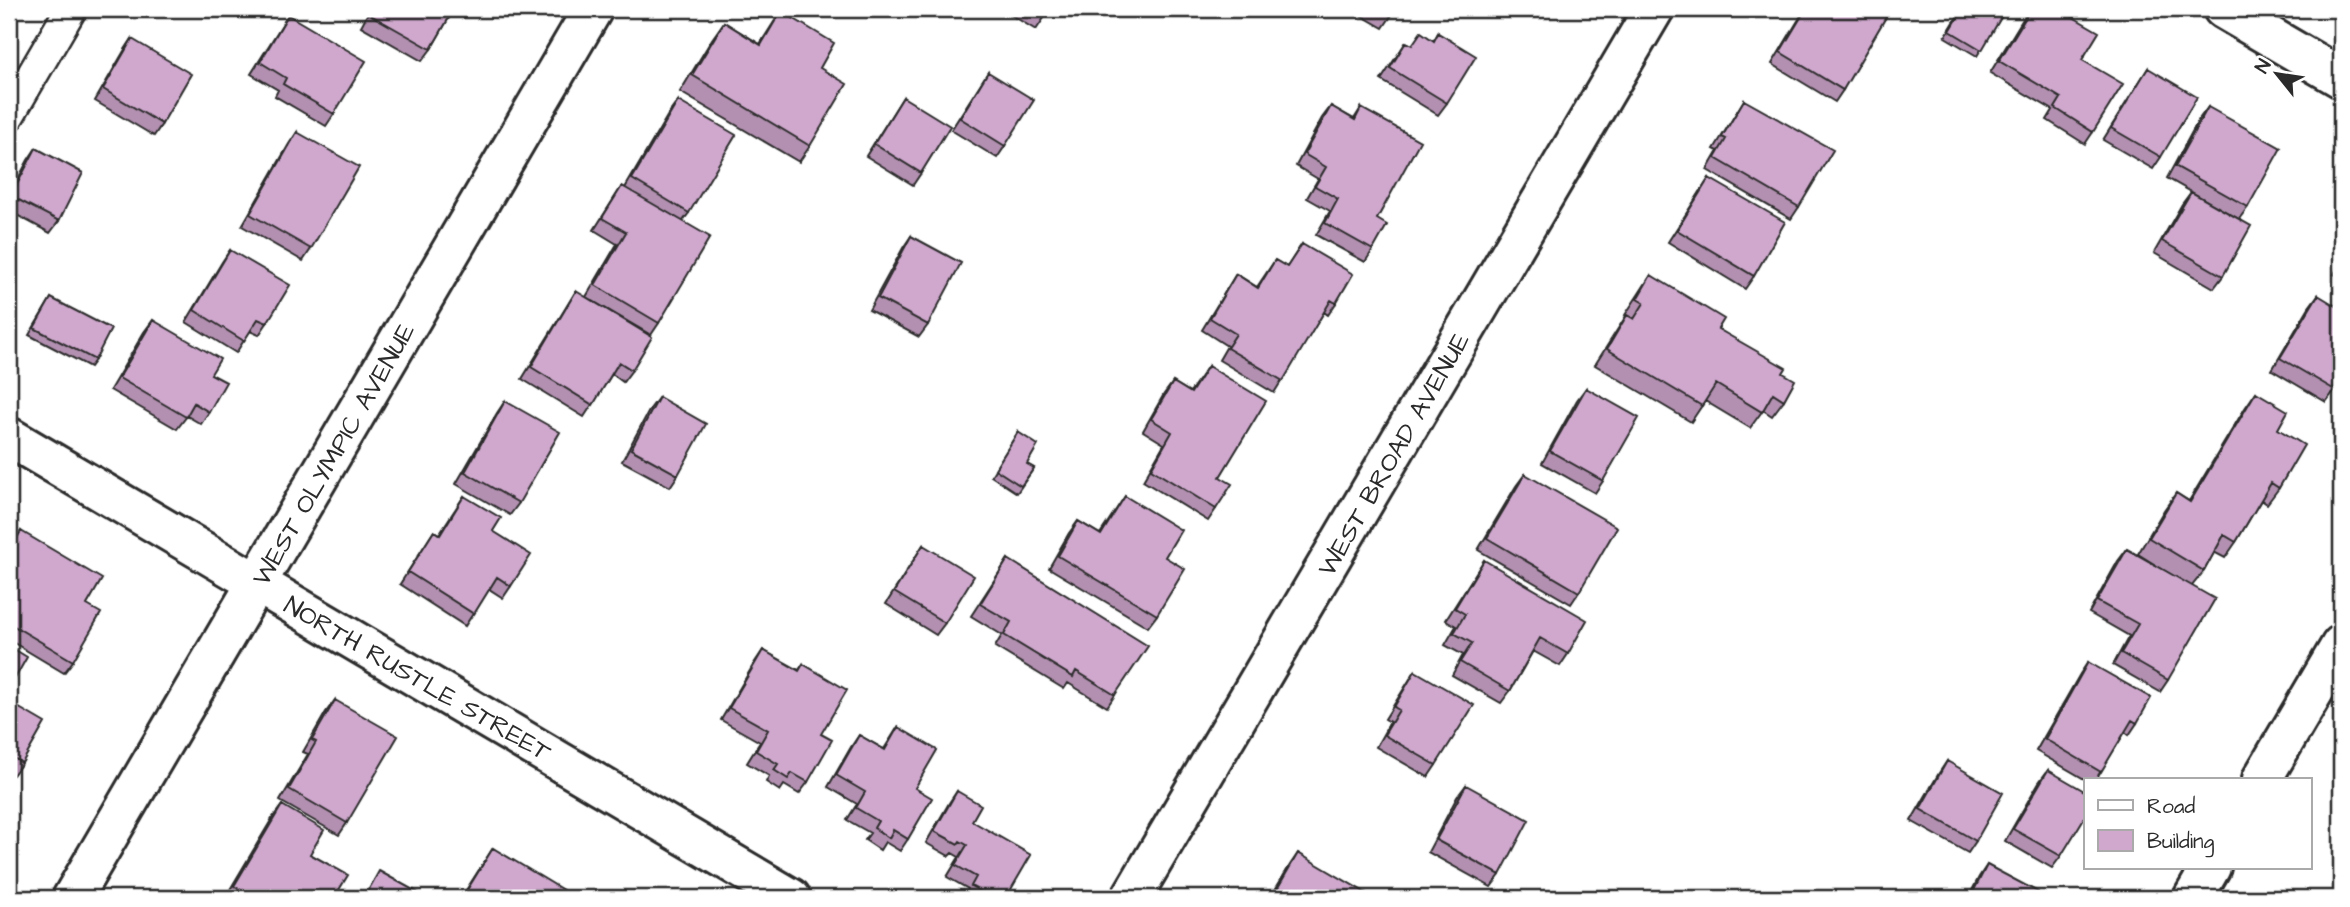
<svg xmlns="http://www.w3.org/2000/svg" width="2350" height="907" font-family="'Architects Daughter',sans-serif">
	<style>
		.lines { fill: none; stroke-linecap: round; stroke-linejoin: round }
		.lane-casing { stroke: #2b2b2b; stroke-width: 35 }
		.street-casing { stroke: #2b2b2b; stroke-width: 44 }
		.secondary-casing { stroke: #2b2b2b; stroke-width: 44 }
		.lane { stroke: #fff; stroke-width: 30 }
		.street { stroke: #fff; stroke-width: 38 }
		.secondary { stroke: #fff; stroke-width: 38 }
		.wall { fill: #b390b1; stroke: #2b2b2b; stroke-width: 2 }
		.building { fill: #d0a8ce; stroke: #2b2b2b; stroke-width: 2 }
		.labels { text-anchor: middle; stroke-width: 6; stroke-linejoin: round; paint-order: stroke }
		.street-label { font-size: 26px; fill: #2b2b2b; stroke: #fff }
	</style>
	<rect width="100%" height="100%" fill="#fff"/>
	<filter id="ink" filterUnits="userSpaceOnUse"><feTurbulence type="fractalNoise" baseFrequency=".0143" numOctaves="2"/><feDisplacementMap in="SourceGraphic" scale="14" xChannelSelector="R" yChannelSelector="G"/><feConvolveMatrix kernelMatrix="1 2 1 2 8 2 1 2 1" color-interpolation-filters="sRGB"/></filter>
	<g filter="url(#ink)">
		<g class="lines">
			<g class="lane-casing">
				<path id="lane" d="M9,115L71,9"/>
			</g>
			<g class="street-casing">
				<path id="street" d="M2223,9L2341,78
					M9,437L791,898
					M72,898L593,9
					M1131,898L1654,9"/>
			</g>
			<g class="secondary-casing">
				<path id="secondary" d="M2262,779L2341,645
					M2193,898L2211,867"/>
			</g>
			<use href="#lane" class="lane"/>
			<use href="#street" class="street"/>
			<use href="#secondary" class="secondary"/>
		</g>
		<path class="wall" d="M370,9H454L431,49L422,61L361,26Z
			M1001,9H1050L1036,30Z
			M1350,9H1396L1383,28Z
			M1805,9H1872L1843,90L1835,102L1772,64Z
			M1962,9H2006L1977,56L1945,37Z
			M2029,9H2059L2082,60L2093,132L2085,144L2047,120L2053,110L1990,73Z
			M781,11L820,68L810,146L799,162L680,92L712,39L724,22L760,44Z
			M288,15L334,114L326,126L275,96L278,90L251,74Z
			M1438,33L1447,103L1438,115L1381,80L1406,42L1412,45L1434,40Z
			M132,39L162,124L154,136L95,101L124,51Z
			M2148,68L2161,157L2153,169L2103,140Z
			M988,72L1005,146L997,158L951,130Z
			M903,97L921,173L913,185L866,156Z
			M1744,100L1799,207L1791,219L1707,170L1718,151L1714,149Z
			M678,101L689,213L683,221L659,323L651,335L586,297L617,244L594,230L622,186L625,188L669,113Z
			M1331,106L1354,119L1361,108L1377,219L1373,250L1365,262L1316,235L1330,211L1307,198L1318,179L1296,166L1322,118Z
			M2208,107L2248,207L2239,219L2167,178L2199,119Z
			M297,132L311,249L303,261L242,226L289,144Z
			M36,148L59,221L50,233L9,211V196L28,160Z
			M1709,178L1754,276L1745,289L1668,242Z
			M2191,192L2223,276L2214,288L2154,253L2182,204Z
			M911,236L928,325L919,337L869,310L903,248Z
			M1302,244L1336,303L1328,315L1324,312L1274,393L1219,360L1227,346L1202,330L1236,274L1257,287L1275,260L1287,267Z
			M230,250L267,323L259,335L250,331L236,353L186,322L222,262Z
			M2341,261V278L2334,274Z
			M1651,275L1718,329L1783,373L1784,400L1772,416L1763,410L1750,428L1705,401L1691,422L1595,365L1626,316L1625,315L1640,292Z
			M576,291L632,370L623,382L612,374L584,417L522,379Z
			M2318,295L2335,390L2326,402L2272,370L2309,307Z
			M51,298L95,360L90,367L29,335Z
			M153,320L211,374L209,412L201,424L187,416L177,429L110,390L144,332Z
			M1208,366L1220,477L1216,509L1208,521L1143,481L1164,444L1143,431L1164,394L1173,382L1190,392Z
			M1586,388L1603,481L1595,493L1542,463L1577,400Z
			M2256,392L2278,429L2279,488L2267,504L2261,500L2236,542L2225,558L2214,552L2204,571L2192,586L2168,680L2160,692L2113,665L2129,636L2089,613L2118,561L2127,549L2170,574L2138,554L2164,510L2176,493L2189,501L2245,408Z
			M659,397L678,475L670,487L622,461L650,409Z
			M505,401L519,503L510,515L456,484L497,413Z
			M1018,432L1027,464L1034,468L1017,493L991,476Z
			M1525,474L1579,592L1571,604L1478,550L1516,486Z
			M464,496L493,531L511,586L503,598L489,589L465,626L400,584L434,531L439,534Z
			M1125,496L1165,557L1157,615L1148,627L1049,568L1069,533L1078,521L1100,534Z
			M21,531L87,605L73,661L64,673L9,640V550Z
			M923,545L945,623L936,635L886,604Z
			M1008,559L1115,695L1107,707L1068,683L1064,689L995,647L1002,635L971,616Z
			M1484,560L1568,654L1560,666L1533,651L1510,691L1501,703L1452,675L1463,655L1445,645L1456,626L1446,620Z
			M763,650L799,670L803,664L821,734L808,782L799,794L784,785L780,791L766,782L769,776L747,763L760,742L721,720L755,662Z
			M2088,662L2137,723L2129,735L2125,732L2096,779L2086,780L2036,751L2080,674Z
			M1415,671L1436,765L1428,777L1376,747L1390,722L1385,719Z
			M335,700L347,823L339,835L280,801L308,754L303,752L326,712Z
			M9,702L22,763L13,775L9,772Z
			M898,727L915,788L908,839L900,851L885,842L880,850L865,840L870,833L847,820L857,804L828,787L851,747L859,735L884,749Z
			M1947,761L1976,841L1968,853L1911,821L1939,773Z
			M2048,770L2061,856L2052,868L2005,841L2039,782Z
			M1466,785L1500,875L1491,887L1428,852L1457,797Z
			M957,791L972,821L1006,898H963L968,889L947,877L959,857L952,853L949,856L926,843L949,803Z
			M282,805L310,854L334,898H225L273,817Z
			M493,848L558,898H461Z
			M1298,853L1370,898H1270L1290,865Z
			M1987,865L2035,898H1968L1979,877Z
			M2341,873V888L2334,884Z"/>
		<path class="building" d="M372,9H454L431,49L369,14Z
			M1029,9H1050L1044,18Z
			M1378,9H1396L1391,16Z
			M1806,9H1872L1886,17L1843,90L1780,52Z
			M1963,9H2006L1982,50L1950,31Z
			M2031,9H2059L2099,32L2082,60L2123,84L2093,132L2055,108L2061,98L1999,61Z
			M781,11L834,43L820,68L847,84L810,146L692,75L724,22L761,45Z
			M288,15L366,61L334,114L283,84L286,78L260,62Z
			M1421,32L1434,41L1438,33L1476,56L1447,103L1390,68L1406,42L1412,45Z
			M132,39L191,74L162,124L103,89Z
			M2148,68L2197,97L2161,157L2111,128Z
			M988,72L1034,100L1005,146L960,118Z
			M903,97L950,126L921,173L874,144Z
			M1744,100L1833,150L1799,207L1715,158L1726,139L1722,137Z
			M678,101L736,135L689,213L632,179Z
			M1331,106L1355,120L1361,108L1420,141L1377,219L1387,225L1373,250L1325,223L1338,199L1315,186L1326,167L1304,154Z
			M2208,107L2281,148L2248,207L2175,166Z
			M297,132L359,167L311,249L250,214Z
			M36,148L83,173L59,221L11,196Z
			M1709,178L1785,222L1754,276L1677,230Z
			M622,186L710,237L659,323L595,285L626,232L602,218Z
			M2191,192L2251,226L2223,276L2162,241Z
			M911,236L961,263L928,325L878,298Z
			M1302,244L1353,274L1336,303L1331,300L1283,381L1227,348L1236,334L1210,318L1236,274L1258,288L1275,260L1287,267Z
			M230,250L290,285L267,323L258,319L244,341L194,310Z
			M1651,275L1724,319L1718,329L1786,368L1783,373L1795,380L1784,400L1773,393L1762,412L1716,384L1702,406L1607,349L1627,315L1634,319L1644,303L1637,299Z
			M576,291L652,337L632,370L619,362L593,405L531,367Z
			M2318,295L2341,309V380L2335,390L2280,358Z
			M51,298L111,329L95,360L34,328Z
			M153,320L220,359L211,374L226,382L209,412L194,403L186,417L119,378Z
			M1208,366L1266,401L1220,477L1232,484L1216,509L1151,469L1172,432L1151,419L1173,382L1191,393Z
			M1586,388L1639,418L1603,481L1550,451Z
			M2256,392L2288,411L2278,429L2304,445L2279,488L2271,483L2236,542L2224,535L2204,571L2149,538L2176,493L2190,502Z
			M659,397L706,424L678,475L631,449Z
			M505,401L560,432L519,503L465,472Z
			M1018,432L1038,445L1027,464L1034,468L1021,486L995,469Z
			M1525,474L1617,527L1579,592L1487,538Z
			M464,496L501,518L493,531L531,555L511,586L497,577L474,614L408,572L434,531L440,535Z
			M1125,496L1181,530L1165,557L1185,569L1157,615L1058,556L1078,521L1101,535Z
			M21,531L102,579L87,605L101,613L73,661L9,623V552Z
			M923,545L974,576L945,623L894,592Z
			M2127,549L2215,599L2168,680L2121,653L2138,624L2097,601Z
			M1008,559L1148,646L1115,695L1076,671L1073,677L1004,635L1011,622L980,604Z
			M1484,560L1587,620L1568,654L1540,638L1510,691L1460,662L1472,643L1454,633L1465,614L1455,608Z
			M9,646L27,657L9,689Z
			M763,650L799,671L803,664L847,690L821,734L832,740L808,782L792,773L788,779L774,770L778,764L756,751L768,730L729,708Z
			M2088,662L2151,698L2137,723L2132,720L2101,772L2045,739Z
			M1415,671L1474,705L1436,765L1384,735L1399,710L1394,707Z
			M335,700L398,736L347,823L289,789L316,742L312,740Z
			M9,702L45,723L22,763L9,755Z
			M898,727L937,750L915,788L932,798L908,839L893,830L889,838L874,828L878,821L856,808L865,792L836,775L859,735L885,750Z
			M1947,761L2003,793L1976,841L1920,809Z
			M2048,770L2086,792V815L2061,856L2013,829Z
			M1466,785L1529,820L1500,875L1436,840Z
			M957,791L981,805L972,821L1031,855L1006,898H992L971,886L976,877L955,865L967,845L960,841L958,844L934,831Z
			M282,805L324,830L310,854L348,875L334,898H255L234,886Z
			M493,848L563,890L558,898H481L467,890Z
			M1298,853L1371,896L1370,898H1277L1273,896Z
			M1987,865L2038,892L2035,898H1970Z
			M379,871L426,897L425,898H364Z
			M2336,890L2341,893V898H2332Z"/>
	</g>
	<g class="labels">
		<g class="street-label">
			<text transform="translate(333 454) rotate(-60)" y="9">WEST OLYMPIC AVENUE</text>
			<text transform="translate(1393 454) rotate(-60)" y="9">WEST BROAD AVENUE</text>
			<text transform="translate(418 678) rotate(30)" y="9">NORTH RUSTLE STREET</text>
		</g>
	</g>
	<rect width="2350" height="907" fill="none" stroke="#fff" stroke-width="35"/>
	<rect x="18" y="18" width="2315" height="872" fill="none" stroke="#2b2b2b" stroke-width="2.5" filter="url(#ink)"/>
	<rect x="2084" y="778" width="228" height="91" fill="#ffffff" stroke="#aaaaaa" stroke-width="2"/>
	<rect x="2098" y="800" width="35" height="10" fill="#ffffff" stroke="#aaaaaa" stroke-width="2"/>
	<text x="2147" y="813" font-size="21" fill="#2b2b2b">Road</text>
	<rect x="2098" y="830" width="35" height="21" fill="#d0a8ce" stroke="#aaaaaa" stroke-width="2"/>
	<text x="2147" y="848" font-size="21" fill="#2b2b2b">Building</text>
	<g transform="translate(2277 74) rotate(300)" stroke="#ffffff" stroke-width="5" paint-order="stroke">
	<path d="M0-5L12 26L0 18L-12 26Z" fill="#2b2b2b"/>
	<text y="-10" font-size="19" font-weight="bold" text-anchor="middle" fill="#2b2b2b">N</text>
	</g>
</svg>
